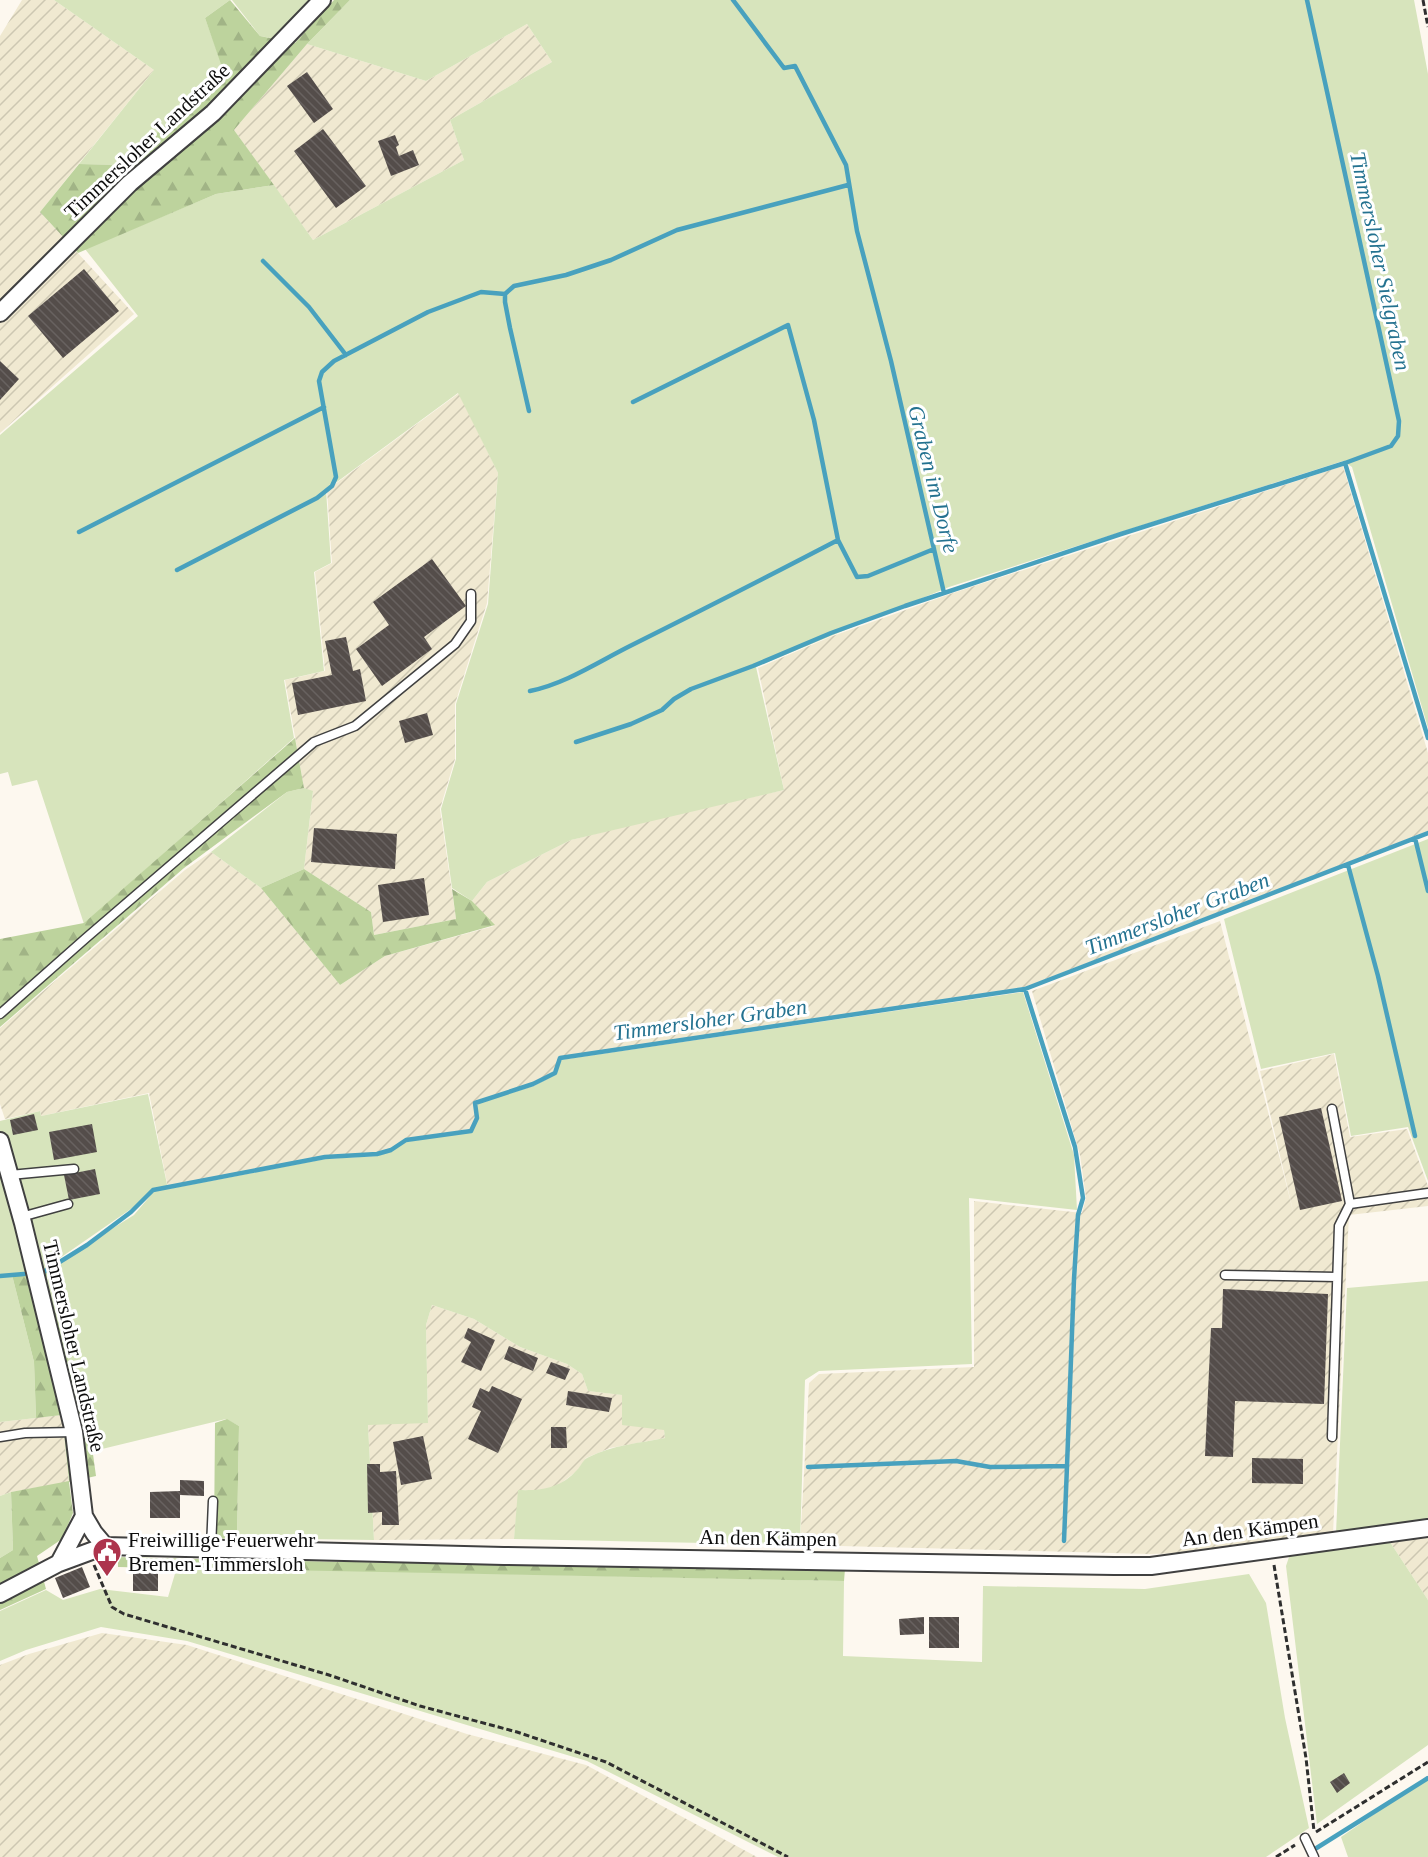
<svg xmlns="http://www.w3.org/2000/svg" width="1428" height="1857" font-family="Georgia,serif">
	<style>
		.farmland { fill: url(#farmland-furrows) }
		.green { fill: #d7e4bc }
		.forest { fill: url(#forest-firs) }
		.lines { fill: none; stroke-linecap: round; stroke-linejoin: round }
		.stream { stroke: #48a1be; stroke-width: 4.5 }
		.building { fill: url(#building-back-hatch) }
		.service-casing { stroke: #404040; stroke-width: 11 }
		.minor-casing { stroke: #404040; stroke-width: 20 }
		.path { stroke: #2f2f2f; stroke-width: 3; stroke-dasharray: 6 3; stroke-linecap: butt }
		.service { stroke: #fff; stroke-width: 8 }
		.minor { stroke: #fff; stroke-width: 16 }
		.labels { text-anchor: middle; stroke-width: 6; stroke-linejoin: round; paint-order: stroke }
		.street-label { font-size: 21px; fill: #0d0d0d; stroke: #fff }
		.poi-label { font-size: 21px; fill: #0d0d0d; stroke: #fff; text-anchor: start }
		.water-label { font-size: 22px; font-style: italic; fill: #247290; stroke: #fff }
	</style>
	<defs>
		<pattern id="farmland-furrows" width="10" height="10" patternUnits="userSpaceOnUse" patternTransform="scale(1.5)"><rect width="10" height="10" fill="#f0e9d1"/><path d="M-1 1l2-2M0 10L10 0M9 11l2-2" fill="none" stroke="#cdc7b2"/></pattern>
		<pattern id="forest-firs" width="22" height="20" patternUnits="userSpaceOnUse" patternTransform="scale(1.5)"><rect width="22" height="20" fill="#bdd39d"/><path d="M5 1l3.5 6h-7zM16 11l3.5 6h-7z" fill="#a1b486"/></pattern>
		<pattern id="building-back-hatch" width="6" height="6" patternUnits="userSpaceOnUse" patternTransform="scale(1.5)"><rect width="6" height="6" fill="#544d4a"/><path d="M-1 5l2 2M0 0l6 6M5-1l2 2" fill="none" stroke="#686260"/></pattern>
	</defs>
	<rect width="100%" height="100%" fill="#fdf8ef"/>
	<path class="farmland" d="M22,0H54L154,70L40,212L134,314L0,433V36Z
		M527,24L552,62L450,120L464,160L313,240L234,130L307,44L426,81Z
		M459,393L498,473L487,603L455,704V759L440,809L456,919L374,935L371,912L304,869L313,792L304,788L285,680L325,671L315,572L332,563L327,490Z
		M1343,466L1428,753V831L1025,987L559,1058L553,1072L533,1083L474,1102L475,1118L470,1129L406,1139L391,1149L377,1153L325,1156L168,1188L149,1093L41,1116L40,1111L5,1119L0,1104V1028L185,870L211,852L261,888L340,985L385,956L494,926L472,901L487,882L571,840L666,816L784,790L758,668L830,637L953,593Z
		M1220,921L1294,1215L1260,1071L1334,1054L1350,1137L1407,1129L1428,1186V1206L1349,1215L1333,1533L1184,1553L1189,1432L1184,1553L1150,1554L800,1545L809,1383L819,1374L974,1367V1201L1082,1213L1086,1198L1080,1155L1032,991Z
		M432,1305L474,1319L520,1347L567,1364L582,1374L588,1391L623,1395L664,1429L665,1438L610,1448L586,1458L577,1471L556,1487L532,1491L519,1490L514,1539L374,1540L368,1424L428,1422L426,1325Z
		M62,1415L69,1482L11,1492L0,1496V1422Z
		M1428,1533V1600L1388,1539Z
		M102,1633L187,1645L467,1734L586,1765L757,1857H0V1665L29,1654Z"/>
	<path class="green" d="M54,0H230L205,18L224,70L123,165L79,164L154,70Z
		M232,0H313L276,39L260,36Z
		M350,0H1414L1428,74V728L1352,467L1343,461L949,587L756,667L784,790L571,840L487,882L472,901L452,888L441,809L456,759V704L488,604L498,473L458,393L326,490L331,563L314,572L324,671L284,680L294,738L84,924L37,780L12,786L8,772L0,774V435L138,316L85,249L216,194L274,185L313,240L464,160L450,120L552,62L527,24L426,81L307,44Z
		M304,788L313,791L304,869L261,888L211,852L287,792Z
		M1428,839V1181L1408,1127L1351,1136L1335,1053L1261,1069L1224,919Z
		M1023,992L1074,1155L1077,1210L969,1198L972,1364L819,1371L805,1380L800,1545L514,1539L518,1490C541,1491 561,1488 577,1470C581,1466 583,1459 589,1457C612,1445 640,1443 665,1438L664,1430L622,1425V1395L588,1391L582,1374L567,1364L520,1347L474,1319L432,1305L426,1325L428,1423L368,1425L374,1540L237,1538L239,1426L226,1419L102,1449L92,1447L47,1280L57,1263L134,1215L151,1195L47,1267L12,1275L34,1362L36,1418L0,1422V1121L40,1111L41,1116L148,1094L168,1189L325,1159L377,1156L392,1151L406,1142L472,1131L478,1118L477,1103L534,1086L556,1074L560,1060Z
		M1428,1281V1519L1336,1533L1347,1288Z
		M11,1492L13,1550L0,1558V1496Z
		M1388,1539L1428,1600V1745L1317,1824L1286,1566L1290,1554Z
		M177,1567L844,1581L843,1656L982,1662L983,1586L1145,1589L1249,1574L1266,1603L1285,1718L1309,1828L1266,1857H778L587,1761L187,1641L101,1627L26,1650L0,1661V1611L46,1590L63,1600L100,1589L168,1597Z
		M1428,1777V1857H1348L1341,1837Z"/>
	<path class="forest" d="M230,0L260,36L295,43L334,0H350L307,44L234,130L274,185L216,194L78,253L40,212L79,164L123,165L223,70L205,18Z
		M295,738L304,788L287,792L184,868L0,1027V939L84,923Z
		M304,869L371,912L374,935L456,919L452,889L472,901L495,925L385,956L340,985L261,888Z
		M47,1267V1280L92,1447L96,1476L69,1482L73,1513L62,1539L37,1556L46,1589L0,1610V1558L13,1550L11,1492L69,1481L62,1415L36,1418L34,1362L12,1275Z
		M227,1419L239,1426L237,1538L214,1539L215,1423Z
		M118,1557C361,1564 603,1565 845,1569L844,1581L118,1567Z"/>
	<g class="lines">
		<path class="stream" d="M733,0L784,68L795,66L846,165L857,231L891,361L944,593
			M1307,0L1399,421L1398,436L1391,446L1345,463L1428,738
			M263,261L309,307L346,355
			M505,294V302L510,328L529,411
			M633,402L788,325L814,420L838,540
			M79,532L324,407
			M177,570L317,498L332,486L336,477L319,381L322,372L334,361L428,312L481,292L505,294L514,286L566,275L611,260L677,230L848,185
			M530,691C565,684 598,662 630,646C700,611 769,576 838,540L857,577L868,576L934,549
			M576,742L631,724L662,710L674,699L691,689L753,666L831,633L905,606L1121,534L1345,463
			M1415,838L1428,891
			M1348,865L1378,976L1415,1136
			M42,1273L87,1245L131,1212L153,1190L325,1157L377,1154L391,1150L406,1140L471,1131L477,1118L475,1103L533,1084L555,1073L560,1058L1025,989L1428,833
			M0,1276L24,1274
			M808,1467L956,1461L990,1467L1067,1466L1074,1279L1078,1215L1083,1198L1075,1147L1025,989
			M1064,1541L1067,1466
			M1315,1849L1428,1778"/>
	</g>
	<path class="building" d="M307,72L333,109L314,123L287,86Z
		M323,129L366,186L336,208L294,151Z
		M395,135L399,145L396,147L399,156L413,150L419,165L391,176L378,141Z
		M84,269L119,311L63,358L28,316Z
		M0,361L19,379L0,400Z
		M432,559L466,606L424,637L432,649L382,686L356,649L389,625L373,602Z
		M346,637L353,671L360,669L366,701L298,715L292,683L332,675L325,641Z
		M427,713L433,735L405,743L399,721Z
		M314,828L397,834L395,869L311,862Z
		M424,878L429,915L383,922L378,885Z
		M1321,1108L1342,1201L1300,1210L1279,1117Z
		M34,1114L38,1130L13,1135L10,1120Z
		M92,1124L97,1152L54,1160L49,1132Z
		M95,1169L100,1194L69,1200L64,1175Z
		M1223,1289L1328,1294L1324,1404L1235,1401L1233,1457L1205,1456L1211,1328H1222Z
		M468,1328L495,1340L481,1371L461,1362L471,1342L464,1338Z
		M509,1346L538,1358L533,1371L504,1359Z
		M551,1362L570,1369L565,1380L546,1373Z
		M492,1386L522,1399L498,1453L468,1439L481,1411L472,1407L480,1388L489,1392Z
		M568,1391L612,1398L609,1412L566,1405Z
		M551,1427H566L567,1448H551Z
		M423,1436L432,1479L401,1485L393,1442Z
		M1252,1458L1303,1459V1484L1252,1483Z
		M367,1464H380V1472L396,1471L399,1525H382V1512L368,1513Z
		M180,1480L204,1481V1496L180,1495V1518H150V1492L180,1491Z
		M82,1567L90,1587L63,1598L55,1578Z
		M133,1570H158V1591H133Z
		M924,1617V1634L900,1635L899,1619Z
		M929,1617H959V1648H929Z
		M1344,1773L1350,1783L1337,1793L1330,1782Z"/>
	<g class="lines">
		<g class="service-casing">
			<path id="service" d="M0,1014L86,938L314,742L355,726L455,644L471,621V594
				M10,1175L74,1169
				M1350,1204L1428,1193
				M21,1217L68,1204
				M1225,1275L1337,1277
				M0,1437L25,1433L74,1432
				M1332,1437L1339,1226L1350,1204L1332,1109
				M211,1548L213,1501
				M1305,1838L1314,1857"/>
		</g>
		<g class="minor-casing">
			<path id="minor" d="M0,313L130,183L213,113L322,0
				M0,1141L23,1223L74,1432L84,1516L59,1563L0,1594
				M105,1546L504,1556L1114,1566H1151L1428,1528
				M59,1563L105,1546L94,1533L84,1516"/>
		</g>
		<path class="path" d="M1423,0L1428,27
			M94,1565L112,1607L124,1614L329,1675L420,1706L517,1732L606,1762L788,1857
			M1274,1565L1306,1758L1314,1831
			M1316,1832L1428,1762
			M1276,1857L1295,1845"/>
		<use href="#service" class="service"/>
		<use href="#minor" class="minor"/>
	</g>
	<defs>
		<g id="civic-pin" transform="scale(1.5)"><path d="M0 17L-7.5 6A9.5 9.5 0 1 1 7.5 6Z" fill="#ad344d" stroke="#fff"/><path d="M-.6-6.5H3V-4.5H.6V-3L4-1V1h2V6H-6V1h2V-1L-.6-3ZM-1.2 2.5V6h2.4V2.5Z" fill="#fff"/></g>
	</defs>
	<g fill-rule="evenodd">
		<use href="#civic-pin" x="107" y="1552"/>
	</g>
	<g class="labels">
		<g class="street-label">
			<text transform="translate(147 141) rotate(-43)" y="7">Timmersloher Landstraße</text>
			<text transform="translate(74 1346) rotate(77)" y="7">Timmersloher Landstraße</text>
			<text transform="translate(1250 1530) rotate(-8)" y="7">An den Kämpen</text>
			<text transform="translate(768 1538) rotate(1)" y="7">An den Kämpen</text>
		</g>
		<g class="poi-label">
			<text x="128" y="1547">Freiwillige Feuerwehr<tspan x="128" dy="24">Bremen-Timmersloh</tspan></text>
		</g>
		<g class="water-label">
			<text transform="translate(1381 261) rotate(78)" y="8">Timmersloher Sielgraben</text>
			<text transform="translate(934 479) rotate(76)" y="8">Graben im Dorfe</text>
			<text transform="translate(1177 913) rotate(-21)" y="8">Timmersloher Graben</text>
			<text transform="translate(710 1019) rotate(-8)" y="8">Timmersloher Graben</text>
		</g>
	</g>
</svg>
